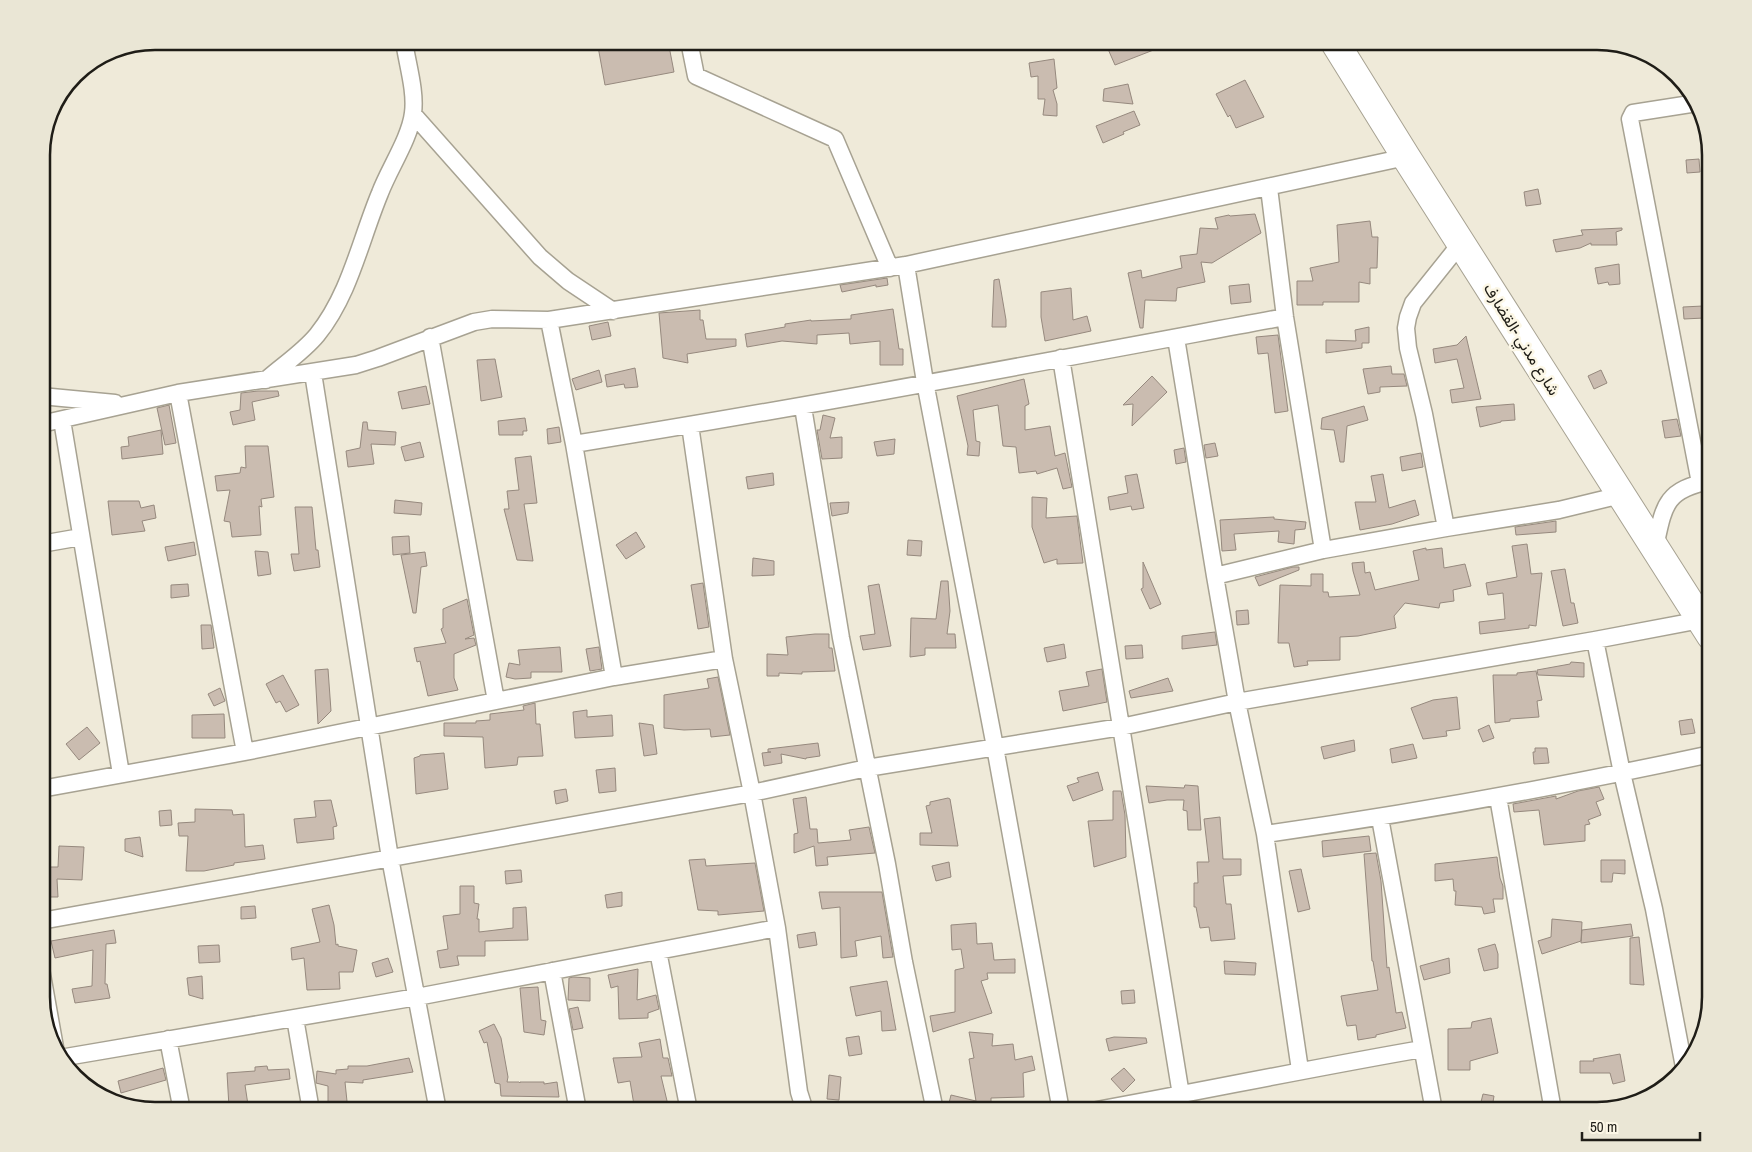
<svg xmlns="http://www.w3.org/2000/svg" width="1752" height="1152" font-family="'Archivo Narrow',Vazirmatn,sans-serif">
	<style>
		.building { fill: #cabcb0; stroke: #96897e }
		.lines { fill: none; stroke-linecap: round; stroke-linejoin: round }
		.street-casing { stroke: #a7a292; stroke-width: 19 }
		.highway-casing { stroke: #a7a292; stroke-width: 30 }
		.street { stroke: #fff; stroke-width: 16 }
		.highway { stroke: #fff; stroke-width: 28 }
		.labels { text-anchor: middle; stroke-width: 5; stroke-linejoin: round; paint-order: stroke }
		.street-label { font-size: 16px; fill: #1f1d17; stroke: #fcf7e6 }
		.rim { fill: none; stroke: #1f1d17; stroke-width: 2.5 }
	</style>
	<rect width="100%" height="100%" fill="#efead9"/>
	<path class="building" d="M597,41H668L674,72L605,85Z
		M1128,41H1174V42L1115,65L1108,49Z
		M1054,59L1057,88L1053,90L1057,104V116L1043,115L1045,99H1038V76L1031,77L1029,63Z
		M1245,80L1264,117L1236,128L1230,115L1228,117L1216,94Z
		M1128,84L1133,104L1103,101L1104,89Z
		M1134,111L1140,125L1123,132L1124,134L1103,143L1096,126Z
		M1699,159L1700,172L1687,173L1686,160Z
		M1538,189L1541,204L1526,206L1524,192Z
		M1255,214L1261,233L1212,263L1201,262L1205,282L1177,288L1176,301L1145,300L1143,328H1140L1128,273L1141,270L1142,278L1182,268L1180,256L1197,254L1200,228L1218,229L1215,218L1229,215L1230,216Z
		M1370,221L1372,237H1378L1377,268H1370V284L1359,282V302H1323V305H1297V281H1313L1310,268L1339,262L1337,225Z
		M1622,228V230L1616,232L1617,245H1591V243L1580,248L1556,252L1553,240L1583,235L1581,230Z
		M1619,264L1620,284L1609,285L1608,282L1598,284L1595,268Z
		M887,278L888,285L876,287V285L842,292L840,285Z
		M999,279L1006,320V327H992L994,280Z
		M1249,284L1251,302L1231,304L1229,286Z
		M1071,288L1073,320L1087,316L1091,331L1045,341L1041,317V292Z
		M1703,306L1704,318L1684,319L1683,307Z
		M893,309L899,349H903V365H880V341L850,344L849,333L817,335V344L782,341L747,347L745,334L785,327V324L811,320V321L851,319V315Z
		M700,310V320H703L706,339H736V346L687,354L688,363L663,358L659,313Z
		M608,322L611,336L592,340L589,326Z
		M1369,327V343H1362V348L1326,353V340L1356,341L1355,330Z
		M1278,335L1288,411L1275,413L1268,353L1258,354L1256,337Z
		M1466,336L1481,399L1452,403L1450,390L1464,388L1457,359L1435,363L1433,349L1457,345Z
		M495,359L502,397L481,401L477,360Z
		M1391,366L1392,374H1404L1407,386L1380,387V392L1368,394L1363,369Z
		M635,368L638,387L625,388L624,384L607,387L605,375Z
		M599,370L602,382L576,390L572,379Z
		M1601,370L1607,383L1594,389L1588,376Z
		M1152,376L1167,392L1132,426L1133,404L1123,405Z
		M1024,379L1029,404L1025,406V430L1050,426L1055,456L1065,453L1072,487L1063,489L1057,468L1037,474L1036,471L1019,473L1016,447L1003,446L998,405L973,410L976,441L980,442L979,456L967,455L968,446L957,396Z
		M426,386L430,404L402,409L398,392Z
		M258,391H278L279,396L252,402L255,420L233,425L230,412L240,410L241,393Z
		M1514,404L1515,420L1501,421V422L1480,427L1476,407Z
		M169,405L176,443L165,445L157,408Z
		M1364,406L1368,420L1347,426L1344,462H1340L1334,430L1321,429L1322,418Z
		M823,415L835,418L830,438L842,437V458L822,459L817,430H820Z
		M525,418L527,431H523V435H499L498,421Z
		M1677,419L1681,436L1665,438L1662,421Z
		M363,422H367L368,430L396,432L395,445L371,444L374,464L348,467L346,451L360,448Z
		M559,427L561,442L548,444L547,429Z
		M161,430L163,454L122,459L121,447L129,446L128,437Z
		M895,439L894,454L877,456L874,442Z
		M420,442L424,457L405,461L401,447Z
		M1215,443L1218,456L1206,458L1204,445Z
		M245,446H268L274,497L261,499L262,507L259,506L261,535L232,537L230,522L224,521L230,490L217,491L215,476L240,473L241,467L246,468Z
		M1184,448L1186,462L1176,464L1174,450Z
		M1421,453L1423,467L1402,471L1400,457Z
		M531,456L537,503L524,504L533,561L517,560L504,509H509L507,491L519,490L515,458Z
		M773,473L774,485L748,489L746,477Z
		M1137,474L1144,508L1132,510L1131,506L1110,510L1108,497L1128,493L1125,476Z
		M1383,474L1389,508L1415,500L1419,515L1392,524L1360,530L1355,502H1376L1371,476Z
		M1032,497L1047,498L1046,518L1077,516L1083,563L1057,564V559L1044,563L1032,527Z
		M395,500L422,503L421,515L394,513Z
		M108,501H139L141,508L154,505L156,518L142,521L145,531L112,535Z
		M849,502L848,513L832,516L830,503Z
		M295,507H312L316,550H318L320,567L294,571L291,554H299Z
		M1274,517V519L1306,522L1305,529L1295,530L1294,544L1278,542L1279,531L1234,534L1236,550L1222,551L1220,520Z
		M1556,521V532L1516,535L1515,527Z
		M636,532L645,547L626,559L616,545Z
		M409,536L410,553L393,555L392,537Z
		M908,540L922,541L921,556L907,555Z
		M194,542L196,555L168,561L165,547Z
		M1527,544L1531,574L1542,573L1536,626L1529,625V628L1480,634L1479,622L1505,619L1503,593L1488,595L1486,583L1517,577L1512,546Z
		M1426,548V550L1442,548L1444,568L1465,564L1471,586L1453,590L1454,601L1440,603L1439,608L1405,603L1394,616L1396,628L1358,636L1340,637V660L1307,661L1308,665L1294,667L1289,643H1278L1280,585L1311,586V574H1323V592H1328L1329,597L1360,595L1353,571L1352,563L1364,562L1365,573L1370,572L1375,590L1419,580L1413,551Z
		M255,551L268,552L271,574L258,576Z
		M425,552L427,566L421,567L416,613H413L401,555Z
		M753,558L774,561V575L752,576Z
		M1143,562L1161,604L1150,609L1141,589L1143,588Z
		M1293,567H1299V570L1259,586L1255,577Z
		M1565,569L1571,603H1574L1578,623L1563,626L1551,571Z
		M941,581H948L950,611L947,634H955L956,648H925V655L910,657L911,618L936,619Z
		M703,583L709,627L698,629L691,585Z
		M188,584L189,596L171,598V585Z
		M879,584L891,646L863,650L860,636L875,634L868,586Z
		M467,599L474,635L465,639L474,638L476,645L454,654V678L458,690L428,696L420,661L417,662L414,648L446,643L441,629L443,628V609Z
		M1248,610L1249,624L1237,625L1236,611Z
		M201,625H211L214,648L202,649Z
		M1215,632L1217,645L1182,649V636Z
		M815,634H829V648H832L835,671L802,672V674L779,673V676H767V654L788,655L786,637Z
		M1064,644L1066,658L1047,662L1044,648Z
		M1142,645L1143,658L1126,659L1125,646Z
		M560,647L562,672H531V678L515,679L506,677L509,663L520,665L518,650Z
		M599,647L602,669L590,671L586,649Z
		M1571,662L1584,663V677L1538,675L1537,670L1570,664Z
		M328,669L331,711L318,724L315,670Z
		M1102,669L1107,702L1063,711L1059,691L1089,686L1086,672Z
		M1536,671L1542,700L1537,701L1539,717L1510,719V721L1495,723L1493,675H1517V673Z
		M283,675L299,705L286,712L280,701L276,703L266,684Z
		M718,677L730,735L711,737L710,729L684,730L664,728V695L709,688L707,679Z
		M1168,678L1173,691L1131,698L1129,691Z
		M220,688L225,701L214,706L208,694Z
		M1457,697L1460,729L1446,731L1447,736L1423,739L1411,708L1433,700Z
		M535,703L536,724H540L543,756L518,757L517,765L485,768L483,737L444,736V723H476V721L490,720V714L524,710L523,706Z
		M587,710V717L612,715L613,736L575,738L573,712Z
		M224,714L225,738H192V715Z
		M1692,719L1695,733L1681,735L1679,721Z
		M639,723L653,725L657,754L644,756Z
		M1489,725L1494,738L1483,742L1478,730Z
		M87,727L100,743L79,760L66,744Z
		M1354,740L1355,751L1324,759L1321,747Z
		M818,743L820,756L806,758V759L781,754L782,763L764,766L762,753L771,752H768V749Z
		M1413,744L1417,758L1392,763L1390,749Z
		M1535,748H1547L1549,763L1534,764L1533,752H1535Z
		M444,753L448,789L416,794L414,758L420,756V755Z
		M615,768L616,791L599,793L596,770Z
		M1098,772L1103,790L1073,801L1067,786L1079,782L1077,778Z
		M1185,785L1198,786L1201,830H1188L1187,811L1183,810L1184,800H1167L1149,803L1146,786L1184,788Z
		M1599,787L1604,799L1596,802L1601,815L1588,820L1590,824L1585,825V841L1544,845L1539,810L1514,812L1513,804L1556,796V799L1578,791Z
		M566,789L568,801L556,804L554,791Z
		M1113,791H1121L1125,815L1126,857L1094,867L1088,821L1113,820Z
		M806,797L810,829H817L818,843L851,840L849,830L869,827L875,853L827,857L828,865L816,866L814,846L794,853V834L798,833L793,799Z
		M948,798L950,799L958,846L920,845V833H932L926,806L930,805V802Z
		M331,800L337,826L333,827L334,839L297,843L294,819L316,817L314,801Z
		M195,809L232,810L233,815L244,814L245,847L263,845L265,859L234,863V865L204,871H186L188,836H179L178,823L195,822Z
		M171,810L172,825L160,826L159,811Z
		M1220,817L1223,859H1241V875L1223,876L1226,904H1231L1235,939L1211,941L1209,927L1200,928L1196,907H1194V883H1198L1197,862H1209L1204,819Z
		M1369,836L1371,851L1323,857L1322,841Z
		M140,837L143,857L125,851V839Z
		M59,846L84,847L82,880L57,879L58,897H43L44,867H58Z
		M1376,853L1381,881L1387,968L1389,967L1396,1013L1402,1012L1406,1028L1376,1035V1037L1358,1040L1356,1025L1347,1026L1341,996L1378,990L1373,961H1372L1364,854Z
		M1497,857L1500,878L1503,886V899H1493L1495,912L1484,914L1482,907L1455,905L1456,891H1454L1453,879L1435,881V864Z
		M705,859L706,866L755,863L764,911L718,915V911L698,910L689,860Z
		M1601,860H1625V874L1613,873L1612,882H1601Z
		M949,862L951,877L936,881L932,866Z
		M1301,869L1310,909L1298,912L1289,871Z
		M521,870L522,882L506,884L505,871Z
		M460,886H474V903L479,904L477,919H479V932L513,928V908L526,907L528,940L485,941V956H457L459,965L440,968L437,951L448,949L443,916L460,914Z
		M622,892V906L607,908L605,895Z
		M819,892H882L893,957L883,958L881,936L855,941L857,956L841,958L840,907L822,909Z
		M329,905L334,925L336,945L338,944V946L357,950L353,972H339L340,989L307,990L304,958L292,960L291,948L320,942L312,909Z
		M255,906L256,918L241,919V907Z
		M1552,919L1582,922L1581,941L1542,954L1538,941L1551,937Z
		M976,923L977,944L992,943L994,960L1015,959V973H987L988,979L981,981L992,1013L933,1032L930,1016L955,1012V970L964,968L961,949L952,950L951,925Z
		M1631,924L1633,936L1581,943L1582,930Z
		M114,930L116,943L106,944L105,984H107L110,998L75,1003L72,989L92,986L93,950L55,958L51,941Z
		M815,932L817,945L799,948L797,935Z
		M1639,937L1644,985L1630,984V938Z
		M1495,944L1498,954V968L1484,971L1478,949Z
		M219,945L220,962L199,963L198,946Z
		M388,958L393,972L376,977L372,963Z
		M1449,958L1450,973L1424,980L1420,966Z
		M1224,961L1256,963L1255,975L1225,974Z
		M638,969L637,1000L656,995L659,1009L648,1013V1018L619,1019L618,986L611,988L608,975Z
		M202,976L203,999L189,995L187,978Z
		M573,977L590,978V1001L568,1000L569,978Z
		M887,981L896,1030L882,1031L881,1011L856,1016L850,987Z
		M538,987L541,1020L546,1021L544,1035L524,1032L520,988Z
		M1134,990L1135,1003L1122,1004L1121,991Z
		M578,1007L583,1028L573,1030L569,1009Z
		M1491,1018L1498,1053L1470,1061V1070H1448V1029L1471,1028L1472,1022Z
		M494,1024L501,1038L508,1077L507,1082H519L520,1083V1082H544V1084L557,1082L559,1097L501,1096L500,1084L495,1083L487,1042L484,1043L479,1031Z
		M969,1032L993,1034L992,1046L1013,1044L1015,1060L1032,1056L1035,1070L1023,1073L1024,1097L991,1098V1105L995,1106V1111H962L948,1107L951,1095L976,1101L969,1059L974,1058Z
		M859,1036L862,1054L849,1056L846,1038Z
		M1114,1037L1146,1038L1147,1043L1109,1051L1106,1039Z
		M660,1039L663,1058H668L672,1076H661L668,1105L651,1111H635L630,1081L618,1083L613,1058L642,1057L639,1043Z
		M1620,1054L1625,1081L1613,1084L1610,1073H1580V1061H1594L1593,1059Z
		M409,1058L413,1072L363,1080V1083L345,1082L348,1111H328V1086L316,1083L317,1071L336,1074V1070L348,1069V1066H367Z
		M267,1066L268,1070L289,1069L290,1079L245,1085L248,1105L229,1107L227,1073L255,1071V1067Z
		M163,1068L166,1080L121,1093L118,1081Z
		M1124,1068L1135,1080L1123,1092L1111,1079Z
		M829,1075L841,1077L839,1100L827,1099Z
		M1483,1094L1494,1096L1492,1108L1480,1106Z"/>
	<g class="lines">
		<g class="street-casing">
			<path id="street" d="M689,41L696,76L835,139L890,268
				M1697,103L1633,113L1630,119L1700,483
				M413,114L540,257L568,281L613,311
				M1269,188L1285,317L1323,550
				M906,265L925,382L995,747L1061,1111
				M549,320L574,444L614,677
				M430,337L496,701
				M1176,338L1215,576L1237,702L1265,834L1300,1070
				M1061,358L1181,1095
				M313,373L390,858L438,1111
				M266,380C283,365 303,352 317,335C350,294 360,241 380,193C389,169 410,138 413,113C416,91 407,63 404,41
				M178,393L245,752
				M41,396L115,403
				M803,407L841,638L887,864L904,962L935,1111
				M62,420L121,774
				M41,424L178,393L356,365L378,358L474,322L492,319L549,320L906,265L1406,157
				M690,425L724,659L752,793L777,928L799,1092L805,1111
				M574,444C811,406 1048,361 1285,317
				M1446,528L1424,414L1408,348L1406,328L1408,317L1413,303L1461,243
				M41,544L81,537
				M1655,547C1664,505 1665,490 1710,481
				M1215,576L1323,550L1446,528L1559,510L1621,495
				M1595,640L1622,773L1654,909L1684,1067
				M41,789L245,752L614,677L724,659
				M1498,797L1553,1111
				M1380,818L1434,1111
				M1265,834C1416,813 1562,786 1711,754
				M41,921L752,793L867,768L1121,727L1237,702L1595,640L1706,619
				M658,951L689,1111
				M41,969L56,1053
				M552,971L578,1111
				M295,1018L311,1111
				M168,1039L182,1111
				M60,1058L417,997L777,928
				M1092,1111C1202,1091 1312,1068 1422,1049"/>
		</g>
		<g class="highway-casing">
			<path id="highway" d="M1334,41L1406,157L1711,636"/>
		</g>
		<use href="#street" class="street"/>
		<use href="#highway" class="highway"/>
	</g>
	<g class="labels">
		<g class="street-label">
			<text transform="translate(1522 339) rotate(58)" y="6">شارع مدني -القضارف</text>
		</g>
	</g>
	<path d="M0 0H1752V1152H0ZM155 50H1597A105 105 0 0 1 1702 155V997A105 105 0 0 1 1597 1102H155A105 105 0 0 1 50 997V155A105 105 0 0 1 155 50Z" fill="#eae6d5" fill-rule="evenodd"/>
	<path class="rim" d="M155 50H1597A105 105 0 0 1 1702 155V997A105 105 0 0 1 1597 1102H155A105 105 0 0 1 50 997V155A105 105 0 0 1 155 50Z"/>
	<path d="M1582 1132v8h118v-8" fill="none" stroke="#1f1d17" stroke-width="2.5"/>
	<text x="1590" y="1132" font-size="15" fill="#1f1d17" stroke="#fcf7e6" stroke-width="4" paint-order="stroke">50 m</text>
</svg>
